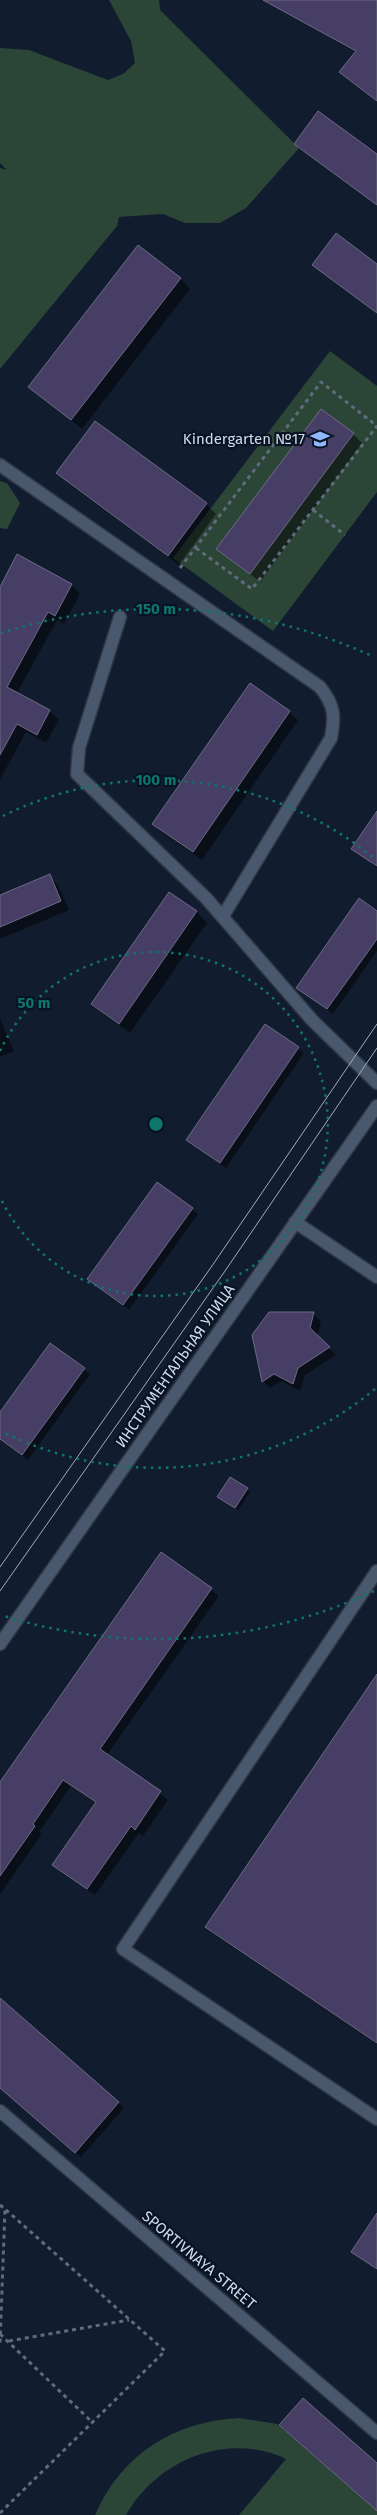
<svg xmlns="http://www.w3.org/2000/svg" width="377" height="2515" font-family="'Fira Sans',sans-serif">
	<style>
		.green { fill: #2b4537 }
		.shadow { fill: #0007 }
		.building { fill: #463e64; stroke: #6e6a83 }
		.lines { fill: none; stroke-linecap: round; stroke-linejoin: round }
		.minor-casing { stroke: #2f3644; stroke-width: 15 }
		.path { stroke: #606b7b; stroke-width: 3; stroke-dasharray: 4 4; stroke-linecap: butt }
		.minor { stroke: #49586d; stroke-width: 12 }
		.tram { stroke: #a2abba; stroke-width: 1 }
		.ring { fill: none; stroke: #0f766e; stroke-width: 2.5; stroke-dasharray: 2.5 5 }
		.labels { text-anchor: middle; stroke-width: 4.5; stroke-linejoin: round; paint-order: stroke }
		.poi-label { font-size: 15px; fill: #d3dbe8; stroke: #081425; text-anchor: end }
		.street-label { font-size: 15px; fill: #d3dbe8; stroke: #081425 }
		.centre { fill: #0f766e; stroke: #081425; stroke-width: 2.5 }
		.ring-label { font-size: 15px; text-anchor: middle; font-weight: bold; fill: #0f766e; stroke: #081425; stroke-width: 4.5; stroke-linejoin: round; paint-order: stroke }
	</style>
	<rect width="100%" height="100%" fill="#111d2f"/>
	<path class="green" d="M109,0H159L160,10L299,148L246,208L220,223H185L163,214L119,217L117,226L0,369V168L7,170L0,163V48L29,50L108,80L123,74L135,63L131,41Z
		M330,351L377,386V492L273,631L173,558Z
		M0,481L7,483L20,503L7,529L0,528Z
		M239,2418L277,2424L377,2511V2515H239L286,2459C227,2431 157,2460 126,2515H95C121,2455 174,2421 239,2418Z"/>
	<path class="shadow" d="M266,0H377V100L356,52Z
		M180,278L190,289L82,429L30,387Z
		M353,434L362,443L260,582L218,549Z
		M58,473L206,504L216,514L179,565L68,483Z
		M18,556L72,585L80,594L64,624L57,620L17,693L50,711L59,720L46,743L26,732L0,780V589Z
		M289,712L298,720L202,860L163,833L154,824Z
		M377,813V868L353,848Z
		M49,876L58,885L69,910L0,939V890L2,895Z
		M169,893L197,912L207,923L130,1033L103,1014L92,1004Z
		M377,912V951L333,1014L303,993Z
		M0,1018L14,1051L0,1057Z
		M265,1025L304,1053L226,1168L187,1140Z
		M192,1209L198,1214L129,1310L89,1279Z
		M313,1314L321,1321L317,1337L336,1355L305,1375L300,1391L282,1381L270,1388L263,1381Z
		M50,1344L90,1374L28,1460L0,1440V1414Z
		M231,1479L250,1492L238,1510L222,1499Z
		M161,1553L219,1596L107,1755L168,1800L143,1836L139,1833L95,1895L54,1865L97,1804L71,1786L39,1832L42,1834L0,1894V1784Z
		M377,1676V2044L214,1934L207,1927Z
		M0,2000L124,2108L81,2157L0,2087Z
		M377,2216V2270L353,2251Z"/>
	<path class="building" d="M263,0H377V101L339,72L356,51Z
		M318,111L377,154V205L294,144Z
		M336,233L377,264V313L312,265Z
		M138,245L181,278L71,420L28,387Z
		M321,409L354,433L250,574L216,549Z
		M95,421L207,503L168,556L56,473Z
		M17,554L72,584L55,616L48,612L7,687L50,710L37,735L17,724L0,755V587Z
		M250,683L290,711L193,852L152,824Z
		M377,811V866L351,849Z
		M50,874L61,901L0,927V895Z
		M169,892L197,911L119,1024L91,1004Z
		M359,898L377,911V939L327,1009L296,988Z
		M265,1024L299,1047L220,1163L186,1140Z
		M157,1182L193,1208L123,1305L87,1279Z
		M269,1312H314L310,1328L330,1347L298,1368L293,1384L274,1374L262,1382L252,1335Z
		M50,1343L85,1368L22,1455L0,1439V1412Z
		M230,1477L248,1488L235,1508L217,1497Z
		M161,1552L212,1588L100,1749L161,1791L135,1830L131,1826L87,1889L52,1865L96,1802L63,1780L33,1824L35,1826L0,1876V1782Z
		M377,1674V2043L205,1927Z
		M0,1998L119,2102L75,2153L0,2088Z
		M377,2213V2269L351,2252Z
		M303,2398L377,2463V2511L279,2425Z"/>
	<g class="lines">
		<g class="minor-casing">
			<path id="minor" d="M0,465L320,687C335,706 335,716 331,738L223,916
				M120,617L79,748L77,774L206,898L312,1020L377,1083
				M295,1222L377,1277
				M377,1571L123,1949L377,2119
				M0,1644L377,1106
				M0,2111L377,2433"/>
		</g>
		<path class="path" d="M313,510L345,535
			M196,548L252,589L377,426
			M180,568L321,382L377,426
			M0,2205L5,2209L0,2344
			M0,2334L93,2423
			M9,2341L129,2320
			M0,2513L165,2351L5,2209"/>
		<use href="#minor" class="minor"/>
		<path class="tram" d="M0,1567L214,1263L377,1024
			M0,1591L225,1271L377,1048"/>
	</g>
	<g class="ring">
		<path d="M0 1051A172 172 0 1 1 0 1197"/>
		<path d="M375 1389A344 344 0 0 1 3 1432M3 816A344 344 0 0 1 375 859"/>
		<path d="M374 1591A515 515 0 0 1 1 1615M1 633A515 515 0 0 1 374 657"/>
	</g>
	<defs>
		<g id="school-bare" transform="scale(1.5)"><path d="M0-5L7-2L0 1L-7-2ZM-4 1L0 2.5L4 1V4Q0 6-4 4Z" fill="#92b7fd" stroke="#081425" stroke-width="2.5" paint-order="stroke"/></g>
	</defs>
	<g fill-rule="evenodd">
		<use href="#school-bare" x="320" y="439"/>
	</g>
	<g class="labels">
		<g class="poi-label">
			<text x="305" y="444">Kindergarten №17</text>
		</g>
		<g class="street-label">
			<text transform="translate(175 1366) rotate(-55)" y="5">ИНСТРУМЕНТАЛЬНАЯ УЛИЦА</text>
			<text transform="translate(199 2260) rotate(40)" y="5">SPORTIVNAYA STREET</text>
		</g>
	</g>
	<circle cx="156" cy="1124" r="8" class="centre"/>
	<g class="ring-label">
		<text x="156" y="614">150 m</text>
		<text x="156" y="785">100 m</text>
		<text x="34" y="1008">50 m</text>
	</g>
</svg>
